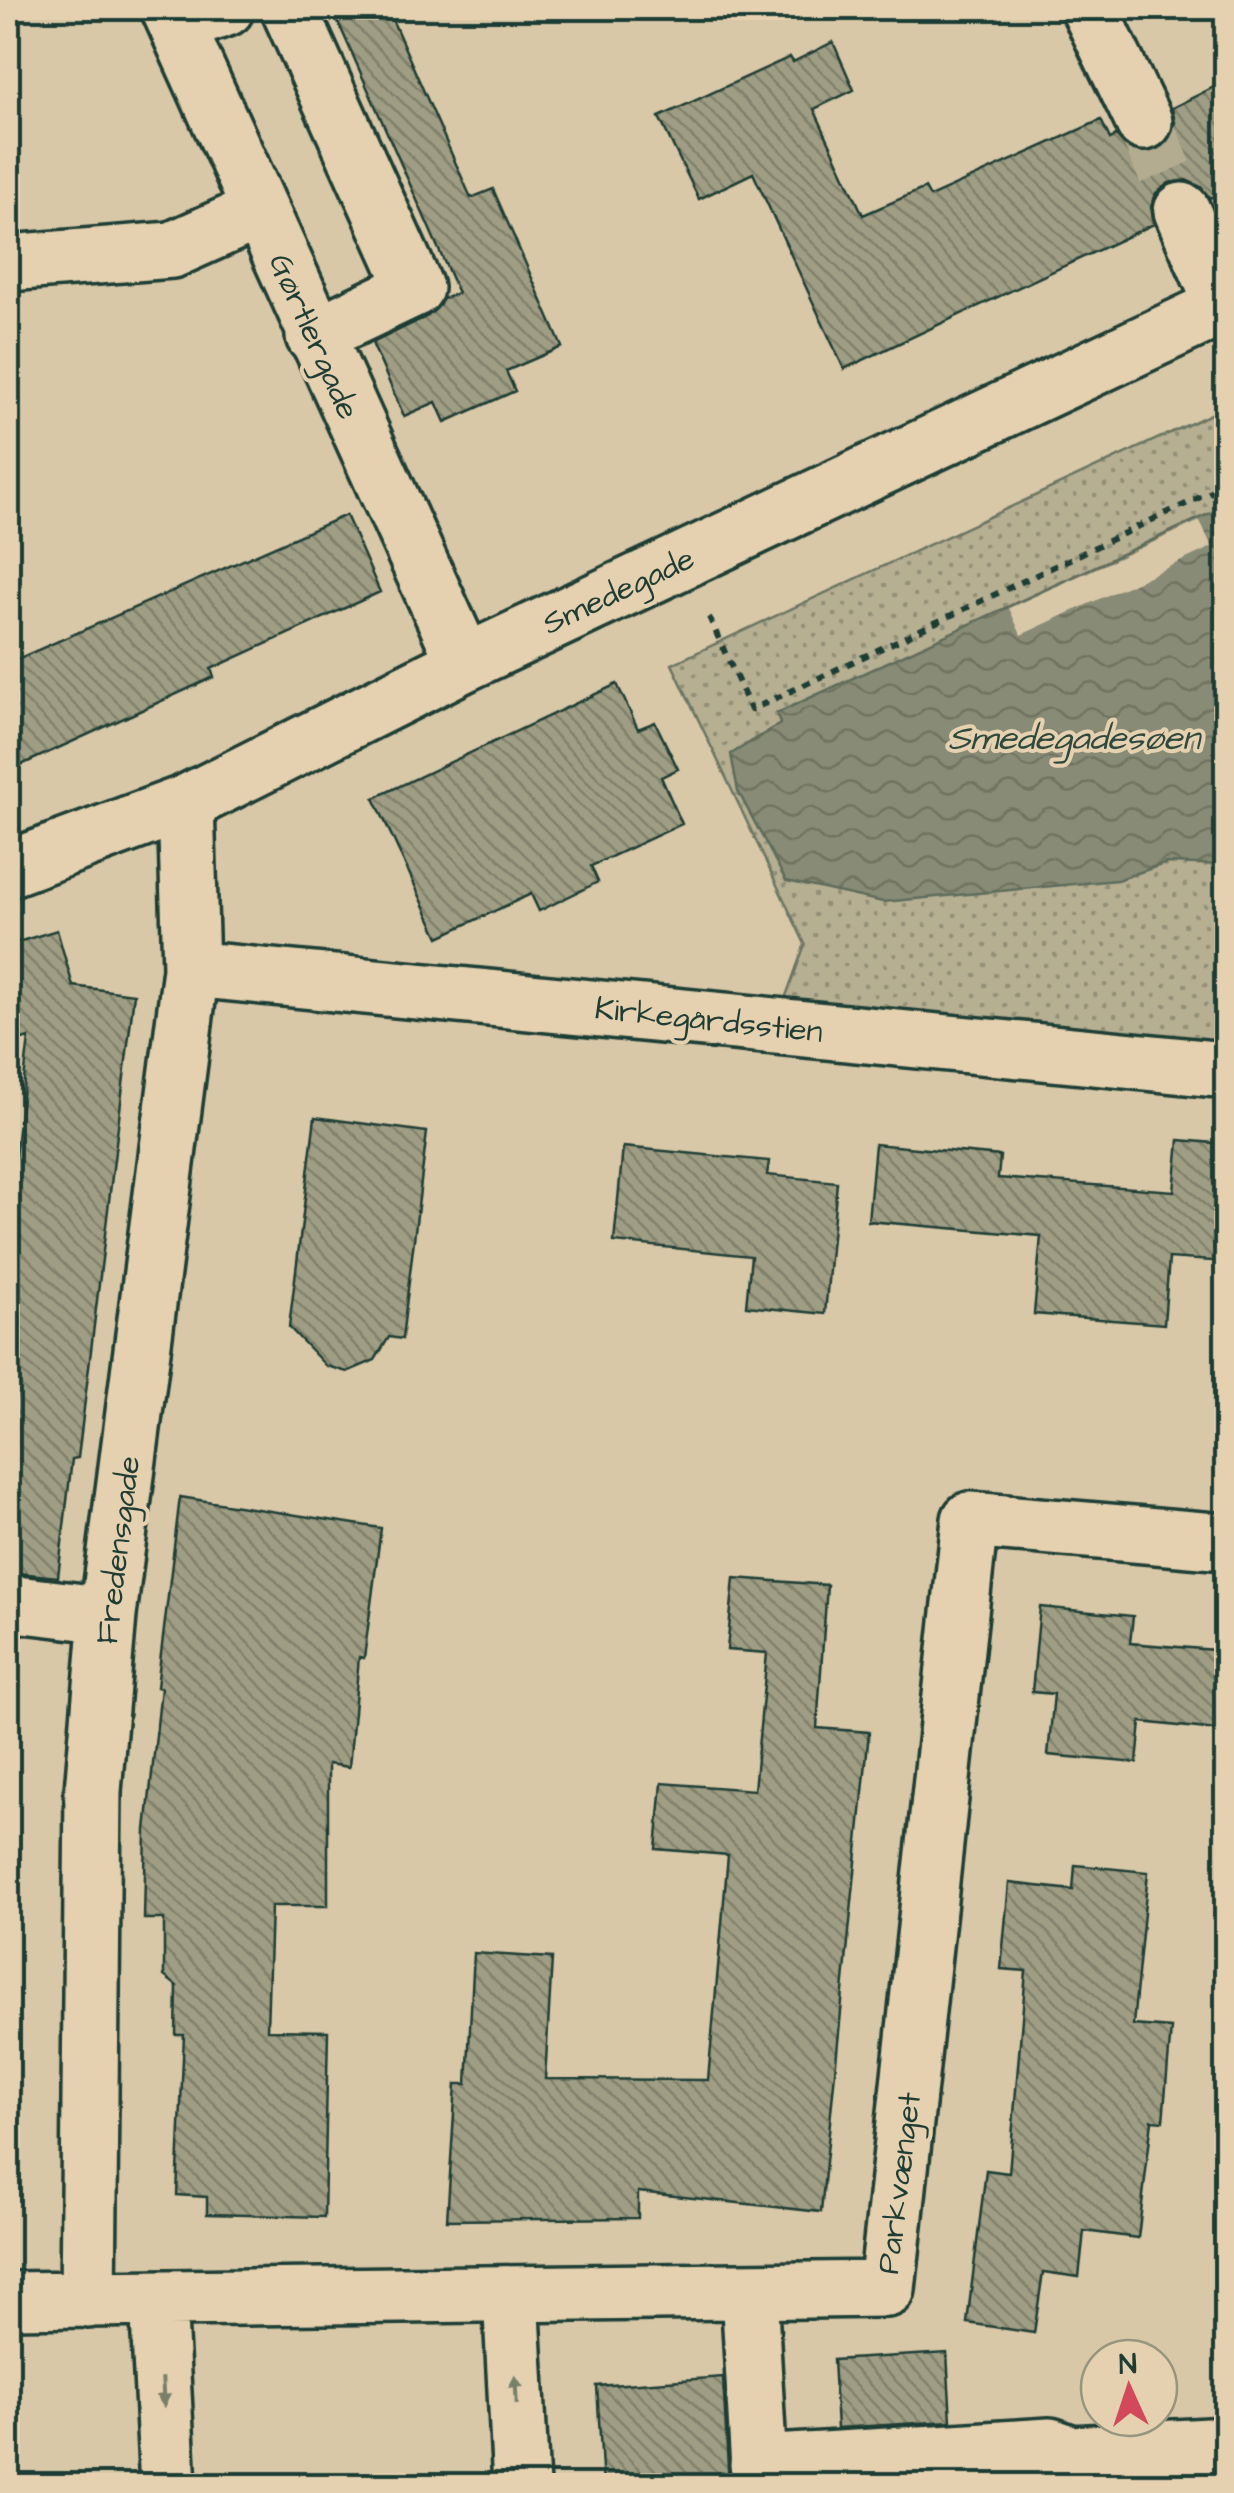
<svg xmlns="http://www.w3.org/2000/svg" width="1234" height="2493" font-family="'Architects Daughter',sans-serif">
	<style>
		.park { fill: url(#park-dots); stroke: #6a7663; stroke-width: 2.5 }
		.water { fill: url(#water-waves); stroke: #5e6c5b; stroke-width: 2.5 }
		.pier { fill: #d9c8a8 }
		.building { fill: url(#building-back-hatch); stroke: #1f3d34; stroke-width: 2.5 }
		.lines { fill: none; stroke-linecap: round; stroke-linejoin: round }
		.minor-tunnel { stroke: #b4ac91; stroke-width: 55; stroke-dasharray: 55 28; stroke-linecap: butt }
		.minor-casing { stroke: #1f3d34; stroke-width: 62 }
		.path { stroke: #1f3d34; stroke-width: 6; stroke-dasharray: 8 8; stroke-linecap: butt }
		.minor { stroke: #e5d1af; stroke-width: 55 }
		.oneway { fill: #78806b }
		.labels { text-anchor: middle; stroke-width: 8; stroke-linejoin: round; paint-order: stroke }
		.street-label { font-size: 32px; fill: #1f3d34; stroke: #e5d1af }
		.water-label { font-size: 35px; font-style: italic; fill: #2f493e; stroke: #e5d1af }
	</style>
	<defs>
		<pattern id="park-dots" width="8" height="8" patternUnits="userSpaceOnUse" patternTransform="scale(2.5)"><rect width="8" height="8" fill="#b6af92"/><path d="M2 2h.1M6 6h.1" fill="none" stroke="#939078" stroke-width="1.8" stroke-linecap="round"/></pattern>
		<pattern id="water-waves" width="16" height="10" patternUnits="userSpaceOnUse" patternTransform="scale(2.5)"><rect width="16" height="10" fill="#888b75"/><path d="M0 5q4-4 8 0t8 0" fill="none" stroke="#6f7361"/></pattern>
		<pattern id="building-back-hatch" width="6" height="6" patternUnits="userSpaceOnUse" patternTransform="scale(2.5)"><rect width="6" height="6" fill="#9f9d83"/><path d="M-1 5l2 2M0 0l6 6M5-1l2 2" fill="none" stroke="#81816c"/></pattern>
	</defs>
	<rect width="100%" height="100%" fill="#d9c8a8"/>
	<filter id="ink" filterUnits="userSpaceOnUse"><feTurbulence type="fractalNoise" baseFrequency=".01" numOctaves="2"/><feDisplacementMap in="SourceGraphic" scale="20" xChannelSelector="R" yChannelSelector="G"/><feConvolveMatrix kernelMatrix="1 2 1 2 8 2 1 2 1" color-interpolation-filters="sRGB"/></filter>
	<g filter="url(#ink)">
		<path class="park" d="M1226,407V1043L785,999L805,944L672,664Z"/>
		<path class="water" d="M1226,506V865L1167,863L1117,880L883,902L786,881L738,791L731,754L780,724L777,713Z"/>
		<path class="pier" d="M1200,521L1212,547L1021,635L1009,608Z"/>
		<path class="building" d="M332,8H387L471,198L493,189L562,347L506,371L515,391L445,422L436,402L404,416L372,343L428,316L443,299L458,293Z
			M833,42L854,90L814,109L863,215L925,188L930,197L1101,120L1110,139L1116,136L1126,147L1141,153L1157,150L1170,139L1175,123L1172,108L1226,81V190L1210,198L1201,187L1186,180L1169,183L1156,193L1151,207L1154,224L844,369L753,173L699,199L659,117L790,57L793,62Z
			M346,515L380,592L211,669L214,677L8,771V663Z
			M617,684L638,729L655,722L678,769L661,777L682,824L591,866L598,882L539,911L531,894L439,937L374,798Z
			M57,930L73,986L134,994L78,1458L72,1459L58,1577L8,1572V1215L29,1038L8,1044V945Z
			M315,1117L427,1132L402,1339L389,1337L375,1360L347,1372L326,1366L289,1327Z
			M1179,1140L1226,1144V1262L1169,1258L1164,1324L1034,1314L1041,1236L868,1221L875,1144L1000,1156L998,1178L1174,1191Z
			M623,1147L769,1161L767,1175L837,1182L825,1314L746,1306L751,1256L614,1242Z
			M180,1497L381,1528L364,1658L359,1657L349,1767L328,1764V1906H271L267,2030L328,2031L324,2217L207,2214V2197L177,2195L184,2035H176L177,1986L164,1976V1919H144L146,1830L161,1688L157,1687Z
			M734,1578L827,1585L817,1728L869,1732L821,2212L638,2192V2218L447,2220L456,2084H467L474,1953L552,1958L545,2079L708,2080L728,1855L656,1849L662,1783L754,1790L767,1653L727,1650Z
			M1040,1607L1133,1616L1130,1643L1226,1651V1731L1141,1722L1137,1763L1048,1755L1054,1694L1032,1692Z
			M1075,1865L1148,1872L1133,2025L1171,2028L1163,2121L1152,2120L1138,2238L1084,2231L1079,2277L1043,2272L1034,2333L967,2323L986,2170L1009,2173L1026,1971L1001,1969L1009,1883L1073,1890Z
			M947,2353L951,2421L837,2428L833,2360Z
			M723,2377L729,2486H603L597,2386Z"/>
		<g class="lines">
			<path class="minor-tunnel" d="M1144,122L1182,211"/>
			<g class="minor-casing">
				<path id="minor" d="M169,8L465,663
					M289,8L415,288L314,336
					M1089,8L1144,122
					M177,25L226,8
					M1182,211L1224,307
					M8,263L172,250L259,211
					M8,869L186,803L465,663L1226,305
					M191,969L1226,1070
					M8,1603L108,1615
					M749,2291L760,2486
					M511,2294L521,2486
					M158,2299L168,2486
					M8,2300L887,2289L970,1520L1226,1542
					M88,2300L93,1791L108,1615L191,969L186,803
					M758,2464L1050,2446L1072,2454L1226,2445"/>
			</g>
			<path class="path" d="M709,617L751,710L1226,485"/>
			<use href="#minor" class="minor"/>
		</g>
		<defs><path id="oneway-solid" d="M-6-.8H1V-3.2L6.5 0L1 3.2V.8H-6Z" transform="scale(2.5)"/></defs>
		<g class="oneway">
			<use href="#oneway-solid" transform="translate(516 2390) rotate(-93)"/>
			<use href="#oneway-solid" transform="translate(163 2392) rotate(87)"/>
		</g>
	</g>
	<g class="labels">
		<g class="street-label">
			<text transform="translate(315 336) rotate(66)" y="11">Gørtlergade</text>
			<text transform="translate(618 590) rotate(-25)" y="11">Smedegade</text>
			<text transform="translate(709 1019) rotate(6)" y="11">Kirkegårdsstien</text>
			<text transform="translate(117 1550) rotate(-83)" y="11">Fredensgade</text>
			<text transform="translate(898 2183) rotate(-83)" y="11">Parkvænget</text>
		</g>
		<g class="water-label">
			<text x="1074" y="749">Smedegadesøen</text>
		</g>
	</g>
	<rect width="1234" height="2493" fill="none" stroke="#e5d1af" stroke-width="40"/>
	<rect x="20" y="20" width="1194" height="2453" fill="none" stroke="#1f3d34" stroke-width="4" filter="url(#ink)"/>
	<g transform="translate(1129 2388) rotate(357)"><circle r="48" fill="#e5d1af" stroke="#96967e" stroke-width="2.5"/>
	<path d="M0-8L18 38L0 25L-18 38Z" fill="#d1495b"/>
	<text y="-15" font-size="28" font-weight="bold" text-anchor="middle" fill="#1f3d34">N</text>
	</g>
</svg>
